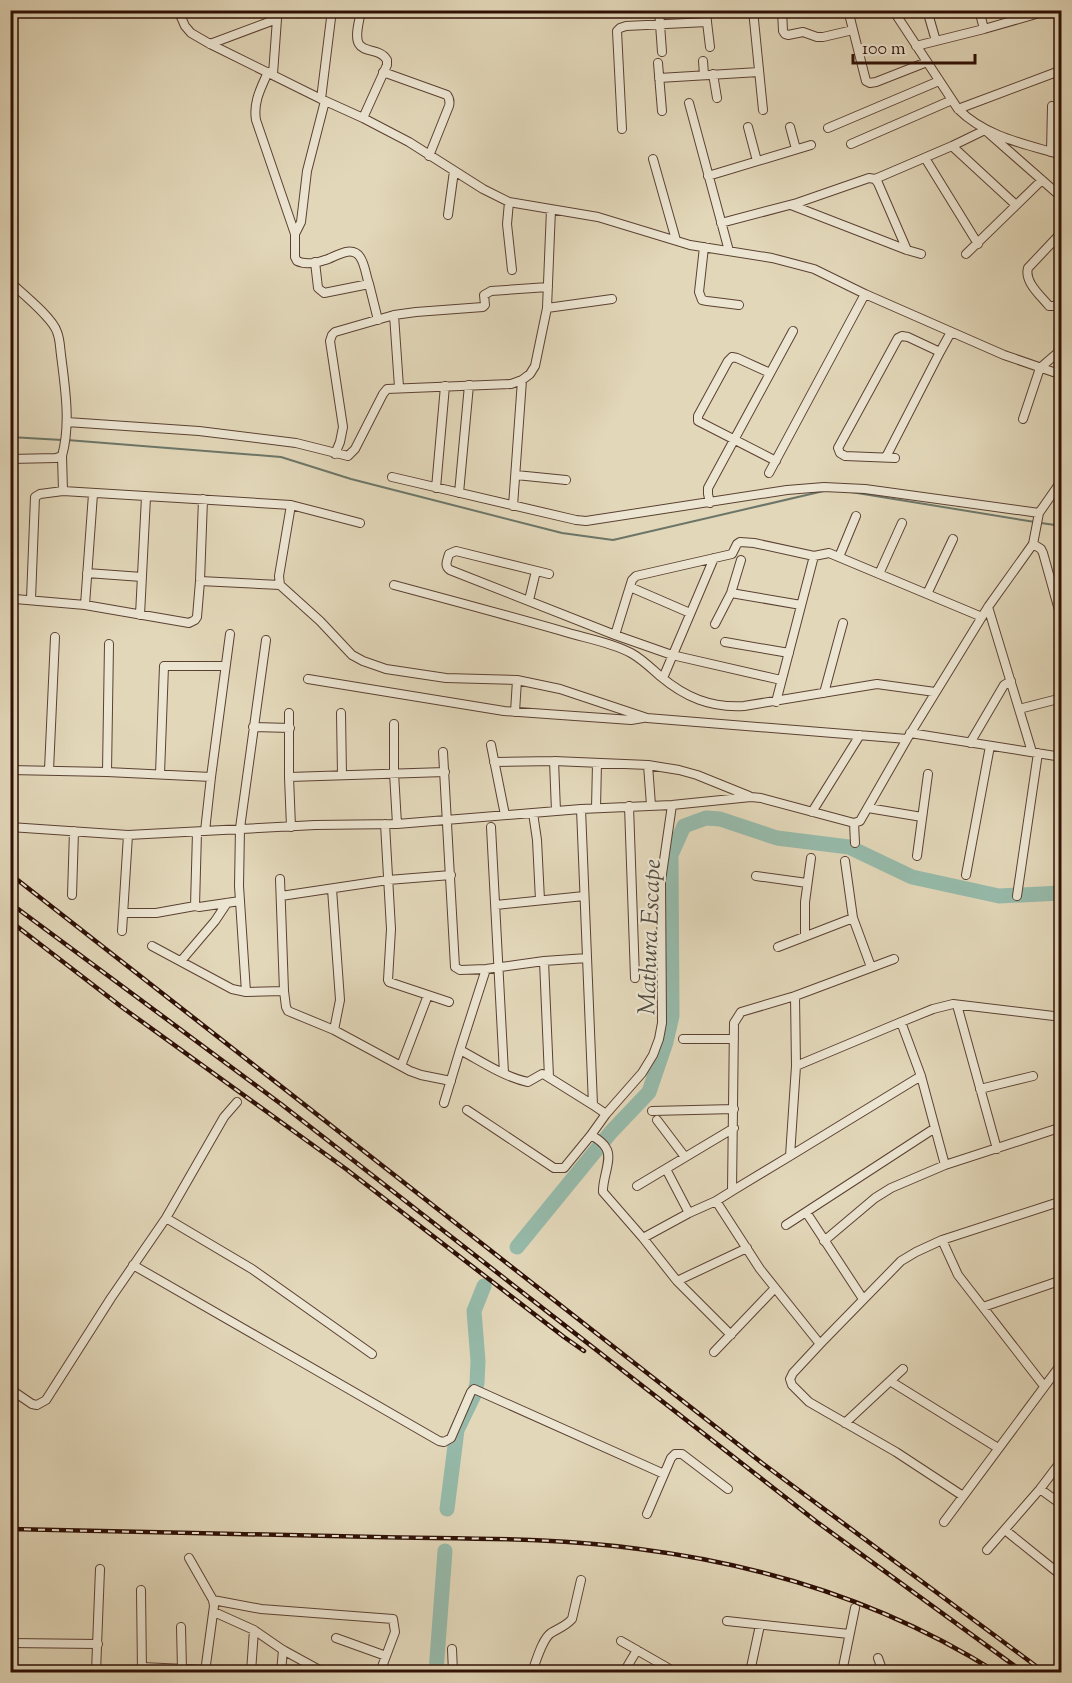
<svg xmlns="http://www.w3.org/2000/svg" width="1072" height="1683" font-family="'Sorts Mill Goudy',serif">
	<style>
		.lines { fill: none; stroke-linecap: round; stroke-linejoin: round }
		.stream { stroke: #6c7668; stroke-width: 2 }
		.river { stroke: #96baaa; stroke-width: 15 }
		.minor-casing { stroke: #5b4132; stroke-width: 10 }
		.minor { stroke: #ece5d2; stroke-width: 8 }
		.rail-casing { stroke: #2e0f05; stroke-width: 4.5 }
		.rail { stroke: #ece5d2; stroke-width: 2; stroke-dasharray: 7; stroke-linecap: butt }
		.labels { text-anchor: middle; stroke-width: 4.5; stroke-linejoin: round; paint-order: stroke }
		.water-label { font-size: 24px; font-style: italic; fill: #524b3f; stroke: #ece5d2 }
	</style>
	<rect width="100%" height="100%" fill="#e2d7b9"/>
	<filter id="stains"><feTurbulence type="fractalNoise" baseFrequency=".00333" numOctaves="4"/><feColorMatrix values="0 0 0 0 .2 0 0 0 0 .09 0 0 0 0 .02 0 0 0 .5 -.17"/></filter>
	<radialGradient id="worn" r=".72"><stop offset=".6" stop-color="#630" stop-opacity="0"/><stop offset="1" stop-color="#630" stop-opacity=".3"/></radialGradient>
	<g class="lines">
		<path class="stream" d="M10,437L62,440
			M67,440L281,457L351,479L562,533L613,540L828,490
			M851,492L1035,522
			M1041,523L1062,526"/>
		<path class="river" d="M517,1247L611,1132L649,1092L666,1042L672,1016L671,855L684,826L706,818L720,819L777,838L849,847L912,877L999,896L1062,893
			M447,1509L457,1430L474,1395L477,1383L478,1361L474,1311L484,1286
			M436,1672L445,1551"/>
		<g class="minor-casing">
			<path id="minor" d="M178,10L185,26L191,33L210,44L321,99L363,118L409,142L483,189L509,202L598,217L690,245L772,258L814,269L865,294L1004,355L1062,375
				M361,10C360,19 354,36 359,44C364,53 380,48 387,60V65L363,118
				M659,10L662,52
				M753,10L763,110
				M782,10L783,31L785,34L788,35L803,32L817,37H823L853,30
				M848,10L866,81L870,83L876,82L927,62
				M893,10L958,109C986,137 1025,144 1062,155
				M927,10L936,41
				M979,10L984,29
				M707,22L710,47
				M210,44L277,19V10
				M916,46L984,29L1050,10
				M703,61L704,75
				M658,63L662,111
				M268,72C261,88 253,102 256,120L295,234V257L297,261C305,265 317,263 325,260C334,258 351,244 360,257C365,264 366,276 369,284
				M383,72L447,95C450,99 450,102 449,106L429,156
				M273,74L277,19
				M713,74L717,98
				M659,78L759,72
				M321,99L332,10
				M689,103L729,251
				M958,109L1062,70
				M748,127L757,161
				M790,127L796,149
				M828,128L939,81
				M622,129L617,31L620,28L626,26L707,22L706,10
				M851,144L952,100
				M952,146L1016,205
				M1051,152L1052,106
				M925,158L978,244
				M653,159L676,240
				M708,176L811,145
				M875,179L952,146L985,130L1059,195
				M509,202L507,224L512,270
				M791,205L907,250L921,254
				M448,215L454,171
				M721,223L797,203L869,178L875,179L878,183L907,250
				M1062,232L1028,268C1024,282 1041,296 1049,306H1055L1062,300
				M295,234L301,222L307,171L325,101
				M704,247L699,292L702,300L707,301L739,305
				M966,254L1042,180
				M315,262L318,288L324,293L369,284L378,320
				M10,282C22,293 53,318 57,332C60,339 60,348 61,355C65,387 71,424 62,456L56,458L10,459
				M547,308L612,299
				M394,315L399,387
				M770,373L737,358L732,357L728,361L698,416V421L776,461
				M1023,419L1040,368L1062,349
				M67,422L199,431L296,443L348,456L355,449L383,394L387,389L511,384L522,380L530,374L535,366L547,308L551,209
				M335,454L340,442L343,427L330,341L332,335L335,332L394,315L416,312L483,307L485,305L484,295L491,291L548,287
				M62,456L63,491
				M886,457L940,352
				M895,458L845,456L840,453L838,448L898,338L902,336L908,337L940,352L951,332
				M769,473L865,294
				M516,475L566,480
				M392,477L576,520L586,521L787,490L824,487L865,489L1039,513
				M436,488L445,386
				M459,493L469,385
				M710,503L708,494V488L793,331
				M291,505L279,576L280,585L320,621L352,655L363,661L386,669L446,678L517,680L560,689L647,718L907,739
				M513,506L522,380
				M1033,544L1041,549L1043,553L1062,621
				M839,557L856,516
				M87,573L142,577
				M549,574L456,551L449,554C447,561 444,566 450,570L615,635L672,655L781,680
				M879,574L902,523
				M200,581L280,585
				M394,585C450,600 506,615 562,631C584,638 611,642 631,653C642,659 651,668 660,676C685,697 710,708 744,706L877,684L935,692
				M630,587L690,613
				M731,593L801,605
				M927,594L953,539
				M15,599L85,605L189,623L195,620L197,617L200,581L203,499
				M31,599L35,497L40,494L63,491L291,505L360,523
				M529,600L536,571
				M85,605L93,494
				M988,607L1032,752
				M140,615L146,497
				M715,624L731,593L741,560
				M615,635L632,580L636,576L732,554L737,544L740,542L754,543L814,556L829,553L982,617
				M266,640L240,828L239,886L246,992L284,991
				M725,642L789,653
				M663,678L714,558
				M308,679L504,711L631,720L643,718
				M824,693L843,623
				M776,702L814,556
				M1019,709L1062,698
				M515,712L517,680
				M289,713V777L291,827
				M341,713L342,775
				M394,724V773L397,824
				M253,727L290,728
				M910,733L1062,757
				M970,743L1004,685L1011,681
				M491,745L505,815
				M443,752L455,967L460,970L486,969L544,961L587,958
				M554,761L556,811
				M494,762L554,761L648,765L679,770L697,775L749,796
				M648,765L651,805
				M10,770L107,772L211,777
				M49,770L55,637
				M107,772L109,644
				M160,774L164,666H225
				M289,777L445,772
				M672,805L661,881L662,1023L659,1039L653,1055L642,1073L606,1114L591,1135C596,1138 603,1142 606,1148C613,1158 602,1179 603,1192L643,1238L689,1213L716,1201
				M629,806L635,978
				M596,808L597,763
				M868,808L922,817
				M581,809L593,1105L606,1114
				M812,812L860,735
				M533,813L537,840L540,900
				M854,823L855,843
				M385,824L391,929L388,980L389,982L449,1002
				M10,827L128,835L315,825L397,824L581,809L672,805L751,797L761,798L854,823L860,821L907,739L988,607L1033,544L1039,513L1062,480
				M491,827L504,1073
				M205,831L211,777L230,634
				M197,832L195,906L199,907L240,901
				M917,856L928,774
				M845,861L853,918L871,967
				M966,875L990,746
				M756,876L807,883
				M280,879L284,991L286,1007L288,1011L334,1030L410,1071L421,1075L451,1081
				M332,889L340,1000L334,1030
				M72,895L74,831
				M281,896L388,880L451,875
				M1017,896L1038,753
				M496,905L584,896
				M124,913H156L195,906
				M122,931L128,835
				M805,936V902L811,858
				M152,946L232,989L246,992
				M778,947L853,918
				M894,959L795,996L741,1012L734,1023L732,1191L716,1201L760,1269L820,1344L901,1261L916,1252L942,1240L1062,1201
				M181,961L215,921L227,903
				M544,961L549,1077
				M957,1005L997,1149
				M901,1022L921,1076L945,1165
				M683,1039H734
				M460,1050C481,1061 504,1077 528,1082L542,1074L545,1075L593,1105
				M401,1066L428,995
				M796,1066L901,1022L933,1009L953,1004L1062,1017
				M980,1089L1033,1076
				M444,1103L460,1050L486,969
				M467,1110L554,1168H564L591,1135
				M652,1111L734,1109
				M657,1120L685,1157
				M790,1156L921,1076
				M666,1169L689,1213
				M637,1186L734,1128
				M732,1191L790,1156L796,1066L795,996
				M806,1212L863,1299
				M166,1218L252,1269L372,1354
				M786,1225L935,1128
				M643,1238L677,1281L747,1248
				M942,1240L958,1275L1044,1386
				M824,1241L875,1198L891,1188L945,1165L1062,1127
				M133,1265L439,1441L444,1442L451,1438L471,1392L474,1389L664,1474
				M677,1281L731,1335
				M983,1307L1062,1280
				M820,1344L793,1373L790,1379L792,1385L809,1402L896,1452L963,1496
				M714,1352L775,1288
				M890,1381L998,1448
				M10,1389L32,1404L37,1405L46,1400L111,1298L166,1218L224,1117L237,1102
				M845,1423L903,1369
				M1040,1489L1062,1505
				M647,1514L671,1458L675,1454H682L728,1489
				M944,1522L1062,1363
				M1005,1530L1062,1576
				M987,1550L1040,1489L1062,1460
				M189,1558L213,1600L214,1606L205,1672
				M141,1590L142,1672
				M213,1600L261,1609L393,1619L395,1632L380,1672
				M214,1612L254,1630L283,1650L323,1672
				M727,1621L849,1634
				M181,1627L182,1670
				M336,1638L386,1656
				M621,1641L675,1672
				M10,1643L98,1644
				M452,1649L453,1672
				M878,1658L883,1672
				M142,1667L206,1670
				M96,1672L100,1569
				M251,1672L254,1630
				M281,1672L283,1650
				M532,1672C536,1662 542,1639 551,1633C559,1628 566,1626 572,1619L581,1580
				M624,1672L637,1650
				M750,1672L760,1625
				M842,1672L855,1608"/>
		</g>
		<use href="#minor" class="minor"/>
		<g class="rail-casing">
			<path id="rail" d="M10,874L762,1463L1044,1672
				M10,903L281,1104L817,1522L1023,1672
				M10,921L123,1008L346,1169L564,1337L584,1351
				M10,1529C132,1532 254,1534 376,1537C463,1539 552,1537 639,1549C765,1565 888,1604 996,1672"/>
		</g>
		<use href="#rail" class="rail"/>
	</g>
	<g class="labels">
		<g class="water-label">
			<text transform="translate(649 937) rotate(-88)" y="8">Mathura Escape</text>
		</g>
	</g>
	<rect width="1072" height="1683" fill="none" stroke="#e2d7b9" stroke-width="36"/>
	<rect x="12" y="12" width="1048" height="1659" fill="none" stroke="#2e0f05" stroke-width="3"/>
	<rect x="18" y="18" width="1036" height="1647" fill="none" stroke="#2e0f05" stroke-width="1.5"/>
	<path d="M853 54v9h122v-9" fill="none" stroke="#2e0f05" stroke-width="3"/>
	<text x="862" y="54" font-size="18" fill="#2e0f05" stroke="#ece5d2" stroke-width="4.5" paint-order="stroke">100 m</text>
	<rect width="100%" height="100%" filter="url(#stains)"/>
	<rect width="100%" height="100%" fill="url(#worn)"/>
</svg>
